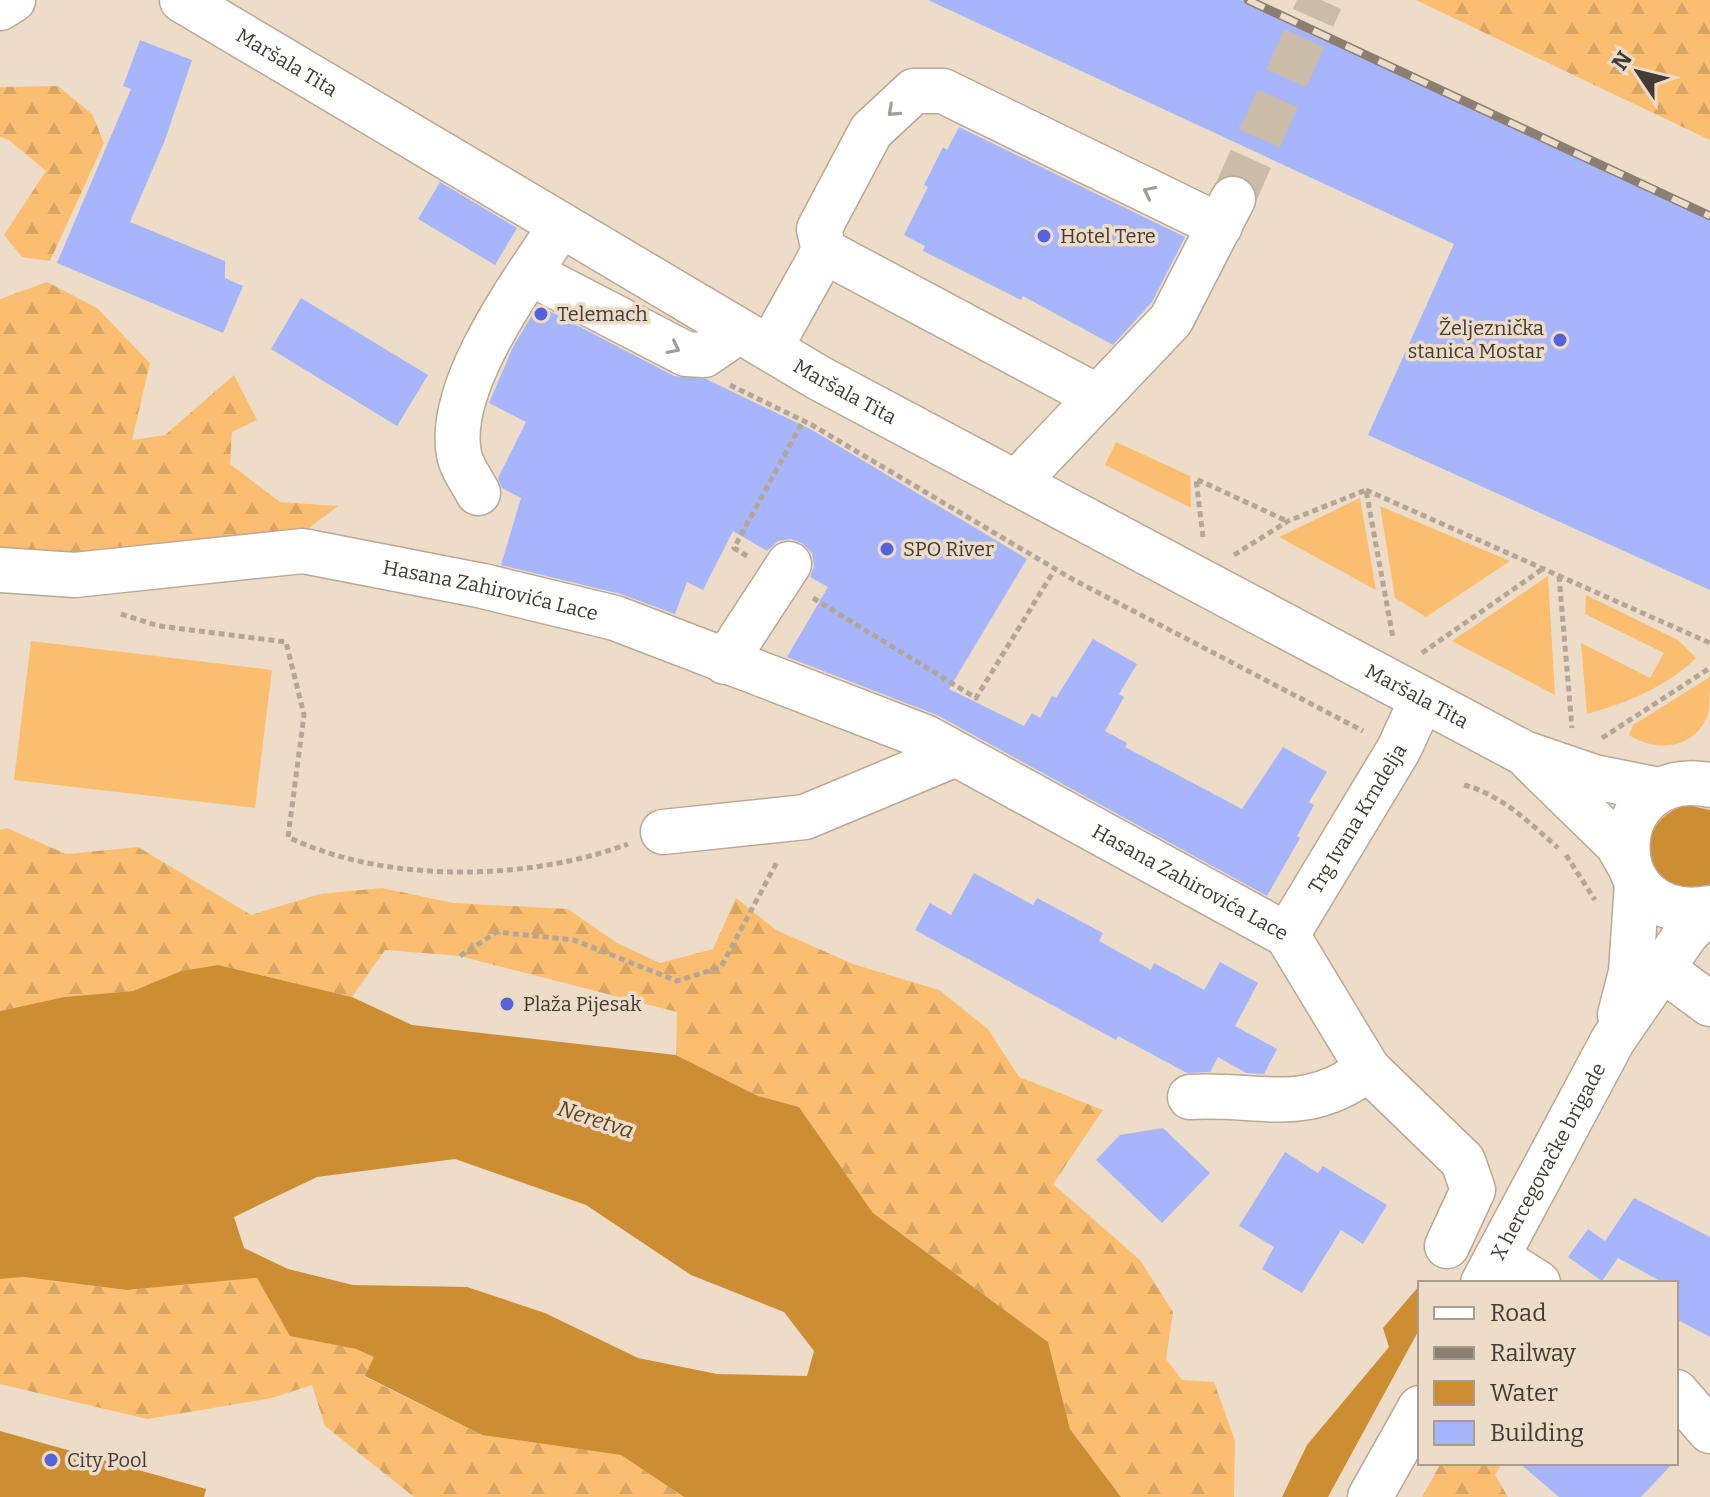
<svg xmlns="http://www.w3.org/2000/svg" width="1710" height="1497" font-family="Bitter,serif">
	<style>
		.grass { fill: #fbbe71 }
		.forest { fill: url(#forest-firs) }
		.water { fill: #cc8d33; fill-rule: evenodd }
		.building { fill: #a6b5fc }
		.lines { fill: none; stroke-linecap: round; stroke-linejoin: round }
		.minor-tunnel { stroke: #cbbcaa; stroke-width: 44; stroke-dasharray: 44 22; stroke-linecap: butt }
		.minor-casing { stroke: #b8a895; stroke-width: 47 }
		.path { stroke: #b4a696; stroke-width: 5; stroke-dasharray: 6 4; stroke-linecap: butt }
		.minor { stroke: #fff; stroke-width: 44 }
		.rail-casing { stroke: #8b7f72; stroke-width: 9 }
		.rail { stroke: #eddcc8; stroke-width: 6; stroke-dasharray: 18; stroke-linecap: butt }
		.oneway { stroke: #a19e9a }
		.poi-dot { fill: #5662d9; stroke: #eddcc8; stroke-width: 3 }
		.labels { text-anchor: middle; stroke-width: 7; stroke-linejoin: round; paint-order: stroke }
		.street-label { font-size: 20px; fill: #433c34; stroke: #eddcc8 }
		.poi-label { font-size: 20px; fill: #433c34; stroke: #eddcc8; text-anchor: start }
		.water-label { font-size: 22px; font-style: italic; fill: #5e421f; stroke: #eddcc8 }
	</style>
	<defs>
		<pattern id="forest-firs" width="22" height="20" patternUnits="userSpaceOnUse" patternTransform="scale(2)"><rect width="22" height="20" fill="#fbbe71"/><path d="M5 1l3.5 6h-7zM16 11l3.5 6h-7z" fill="#d8a462"/></pattern>
	</defs>
	<rect width="100%" height="100%" fill="#eddcc8"/>
	<path class="grass" d="M1116,442L1190,476L1191,508L1105,465Z
		M1360,498L1376,590L1279,537Z
		M1380,506L1510,561L1426,617L1395,598Z
		M1548,576L1555,695L1452,641Z
		M1586,595L1678,640L1696,658C1665,688 1628,702 1587,714L1581,643L1650,678L1664,653L1585,614Z
		M31,641L272,670L255,808L14,780Z
		M1710,677C1710,688 1710,704 1708,715C1694,749 1657,753 1629,735L1633,725Z"/>
	<path class="forest" d="M1416,0H1710V140Z
		M58,86L92,114L104,143L50,261L22,257L4,235L46,171L9,140L0,137V87Z
		M47,282L97,308L150,363L132,440L165,435L234,375L257,420L232,432L230,464L280,502L338,506L248,574L0,572V299Z
		M7,828L66,854L138,847L251,915L320,894L382,888L453,903L568,909L617,943L660,963L713,949L736,898L776,930L853,964L939,990L988,1029L1019,1077L1103,1110L1053,1184L1140,1260L1173,1312L1166,1359L1182,1380L1214,1382L1235,1441L1234,1497H1121L1070,1429L1048,1342L873,1213L799,1107L758,1096L676,1055L677,1012L460,956L385,950L352,997L218,965L181,971L133,991L64,997L0,1011V830Z
		M24,1277L127,1290L257,1278L290,1335L356,1349L375,1357L365,1377L482,1435L621,1455L684,1497H414L325,1426L312,1385L272,1398L147,1419L0,1384V1279Z
		M1441,1463H1502L1495,1475L1508,1497H1422Z"/>
	<path class="water" d="M1687,805L1710,810V884C1656,910 1619,824 1687,805Z
		M218,965L352,997L412,1025L676,1055L758,1096L799,1107L873,1213L1048,1342L1070,1429L1121,1497H684L621,1455L482,1435L365,1376L374,1357L356,1349L290,1336L257,1278L127,1290L24,1277L0,1279V1011L64,997L133,991L181,971ZM455,1159L586,1205L691,1275L784,1312L814,1351L807,1376L717,1374L638,1358L545,1313L467,1287L353,1285L288,1269L244,1248L234,1217L317,1177Z
		M1420,1285V1328L1328,1497H1282L1307,1445L1389,1347L1383,1328Z
		M0,1431L206,1489L204,1497H0Z"/>
	<path class="building" d="M928,0H1241L1710,219V590L1368,435L1454,244Z
		M140,40L192,60L165,140L130,222L225,261V278L243,286L223,333L57,263L131,89L123,86Z
		M959,127L1185,237L1152,302L1113,345L1023,296L1021,300L923,251L925,246L904,235L928,187L924,185L943,147L947,150Z
		M440,182L517,228L495,265L418,219Z
		M301,298L428,375L397,426L271,349Z
		M538,305L674,376L706,379L812,430L1027,559L949,689L1024,726L1032,713L1040,718L1052,696L1056,698L1093,639L1137,664L1119,694L1124,697L1105,731L1127,743L1125,747L1242,809L1283,747L1327,772L1309,802L1314,805L1297,836L1300,838L1267,896L937,715L787,657L828,587L810,577L814,566L812,553L802,543L791,539L778,541L767,551L733,531L703,590L687,582L675,614L621,594L501,565L521,498L502,488L498,478L526,422L489,403L513,347Z
		M974,873L1033,905L1037,898L1103,933L1099,941L1151,970L1154,963L1204,990L1220,962L1258,983L1235,1026L1277,1049L1264,1074L1246,1073L1218,1057L1210,1072L1187,1073L1118,1036L1116,1040L915,930L930,903L951,915Z
		M1163,1128L1210,1173L1162,1223L1096,1160L1120,1135Z
		M1285,1152L1318,1173L1323,1166L1387,1205L1363,1244L1341,1230L1302,1293L1262,1269L1274,1247L1239,1226Z
		M1634,1198L1710,1237V1337L1676,1319V1283H1664L1618,1258L1602,1281L1568,1257L1588,1229L1605,1241Z
		M1519,1463H1673L1641,1497H1559Z"/>
	<g class="lines">
		<path class="minor-tunnel" d="M1233,199L1321,0"/>
		<g class="minor-casing">
			<g id="minor">
				<path id="s1" d="M182,0L819,378L1524,753L1594,777L1659,790"/>
				<path d="M0,8L13,0"/>
				<path d="M824,251L819,229L871,131L914,91H943L1220,226"/>
				<path d="M530,273L686,354L704,355L739,331"/>
				<path d="M770,348L824,251L1098,397"/>
				<path d="M1016,483L1171,320L1233,199"/>
				<path d="M478,493C472,481 461,467 459,454C446,385 524,282 561,225"/>
				<path id="s2" d="M0,570L75,575L303,551L483,586L615,618L925,737L1287,935L1368,1069L1463,1161L1473,1190L1447,1246"/>
				<path d="M725,662L789,564"/>
				<path d="M1531,760L1617,844L1628,863"/>
				<path d="M1710,785C1602,764 1598,928 1710,908"/>
				<path d="M663,832L805,817L956,754"/>
				<path id="s3" d="M1287,935L1399,749L1422,699"/>
				<path d="M1669,957L1672,976L1710,1004"/>
				<path d="M1620,1015L1631,972L1637,883"/>
				<path d="M1190,1097C1263,1093 1305,1117 1368,1069"/>
				<path d="M1497,1257L1538,1283"/>
				<path id="s4" d="M1483,1283L1613,1040L1686,934L1710,909"/>
				<path d="M1676,1392L1710,1431"/>
				<path d="M1370,1497L1420,1408"/>
			</g>
		</g>
		<path class="path" d="M730,385L812,425L1074,580L1363,731
			M1366,490L1710,643
			M1203,537L1196,479L1287,521
			M1234,555L1288,521L1366,490L1393,638
			M747,556L734,548L803,421
			M1559,576L1572,728
			M813,598L976,698L1055,569
			M121,614L159,626L286,642L304,715L288,837C385,884 529,881 628,844
			M1422,653L1541,570
			M1602,738L1710,668
			M1464,785C1502,795 1530,823 1558,848
			M1566,855L1595,900
			M460,956L497,932L574,940L677,981L721,967L777,862"/>
		<use href="#minor" class="minor"/>
		<g class="rail-casing">
			<path id="rail" d="M1248,0L1710,216"/>
		</g>
		<use href="#rail" class="rail"/>
	</g>
	<defs><path id="oneway-chevron" d="M-2-3.5L2.5 0L-2 3.5" fill="none" stroke-width="1.6" stroke-linecap="round" stroke-linejoin="round" transform="scale(2)"/></defs>
	<g class="oneway">
		<use href="#oneway-chevron" transform="translate(893 111) rotate(137)"/>
		<use href="#oneway-chevron" transform="translate(1149 192) rotate(-154)"/>
		<use href="#oneway-chevron" transform="translate(674 348) rotate(27)"/>
	</g>
	<g class="poi-dot">
		<circle cx="1044" cy="236" r="8"/>
		<circle cx="541" cy="314" r="8"/>
		<circle cx="1560" cy="340" r="8"/>
		<circle cx="887" cy="549" r="8"/>
		<circle cx="507" cy="1004" r="8"/>
		<circle cx="51" cy="1460" r="8"/>
	</g>
	<g class="labels">
		<g class="street-label">
			<text dy="7" stroke="none"><textPath href="#s1" startOffset="122">Maršala Tita</textPath></text>
			<text dy="7" stroke="none"><textPath href="#s1" startOffset="770">Maršala Tita</textPath></text>
			<text dy="7" stroke="none"><textPath href="#s2" startOffset="496">Hasana Zahirovića Lace</textPath></text>
			<text dy="7" stroke="none"><textPath href="#s1" startOffset="1418">Maršala Tita</textPath></text>
			<text dy="7" stroke="none"><textPath href="#s3" startOffset="136">Trg Ivana Krndelja</textPath></text>
			<text dy="7" stroke="none"><textPath href="#s2" startOffset="1258">Hasana Zahirovića Lace</textPath></text>
			<text dy="7" stroke="none"><textPath href="#s4" startOffset="138">X hercegovačke brigade</textPath></text>
		</g>
		<g class="poi-label">
			<text x="1060" y="243">Hotel Tere</text>
			<text x="557" y="321">Telemach</text>
			<text x="1544" y="335" text-anchor="end">Željeznička<tspan x="1544" dy="23">stanica Mostar</tspan></text>
			<text x="903" y="556">SPO River</text>
			<text x="523" y="1011">Plaža Pijesak</text>
			<text x="67" y="1467">City Pool</text>
		</g>
		<g class="water-label">
			<text transform="translate(596 1119) rotate(18)" y="8">Neretva</text>
		</g>
	</g>
	<rect x="1418" y="1281" width="260" height="184" fill="#eddcc8" stroke="#a99c8d" stroke-width="2"/>
	<rect x="1434" y="1307" width="40" height="12" fill="#ffffff" stroke="#a99c8d" stroke-width="2"/>
	<text x="1490" y="1321" font-size="24" fill="#433c34">Road</text>
	<rect x="1434" y="1347" width="40" height="12" fill="#8b7f72" stroke="#a99c8d" stroke-width="2"/>
	<text x="1490" y="1361" font-size="24" fill="#433c34">Railway</text>
	<rect x="1434" y="1381" width="40" height="24" fill="#cc8d33" stroke="#a99c8d" stroke-width="2"/>
	<text x="1490" y="1401" font-size="24" fill="#433c34">Water</text>
	<rect x="1434" y="1421" width="40" height="24" fill="#a6b5fc" stroke="#a99c8d" stroke-width="2"/>
	<text x="1490" y="1441" font-size="24" fill="#433c34">Building</text>
	<g transform="translate(1638 72) rotate(305)" stroke="#eddcc8" stroke-width="6" paint-order="stroke">
	<path d="M0-6L14 30L0 20L-14 30Z" fill="#433c34"/>
	<text y="-12" font-size="22" font-weight="bold" text-anchor="middle" fill="#433c34">N</text>
	</g>
</svg>
